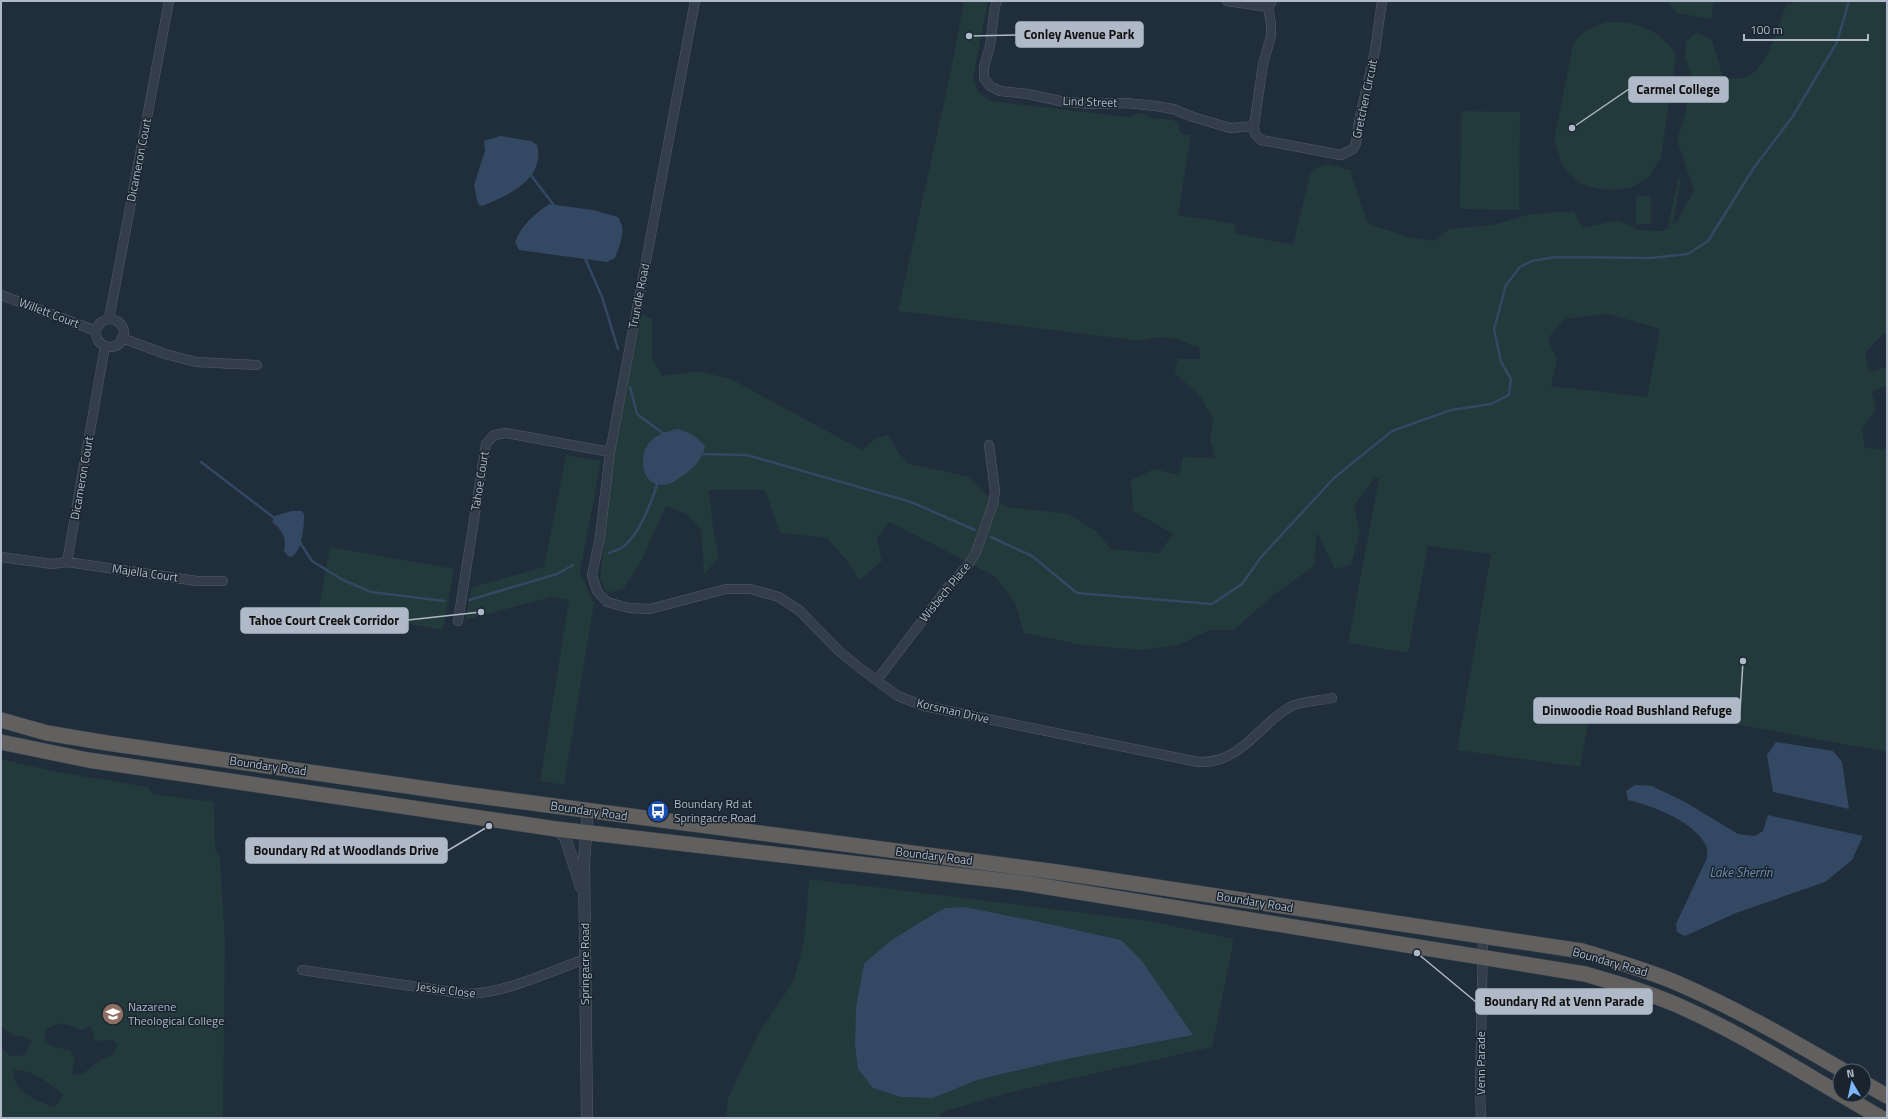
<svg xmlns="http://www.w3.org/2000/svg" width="1888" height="1119" font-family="'Titillium Web',sans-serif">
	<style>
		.green { fill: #223a3b; fill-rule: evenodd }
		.water { fill: #334963 }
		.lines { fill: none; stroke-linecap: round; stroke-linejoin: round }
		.stream { stroke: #334963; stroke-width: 2.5 }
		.minor-casing { stroke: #525c68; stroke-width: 10 }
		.tertiary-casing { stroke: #525c68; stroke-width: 12 }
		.trunk-casing { stroke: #3f4955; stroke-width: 16 }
		.minor { stroke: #343e4a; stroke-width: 9 }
		.tertiary { stroke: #343e4a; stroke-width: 11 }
		.trunk { stroke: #62605e; stroke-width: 15 }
		.labels { text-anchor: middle; stroke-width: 3; stroke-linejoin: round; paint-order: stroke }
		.street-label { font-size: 12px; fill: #afb9c7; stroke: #19242f }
		.poi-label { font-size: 12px; fill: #afb9c7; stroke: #19242f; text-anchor: start }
		.water-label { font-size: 13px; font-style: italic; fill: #6e8cac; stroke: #19242f }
		.leader { fill: none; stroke: #afb9c7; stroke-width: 1.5 }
		.callout-dot { fill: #afb9c7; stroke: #19242f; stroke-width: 1.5 }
		.callout { fill: #afb9c7; stroke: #afb9c7; stroke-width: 1.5 }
		.callout-label { font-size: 13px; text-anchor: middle; font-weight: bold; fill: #111 }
	</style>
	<rect width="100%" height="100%" fill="#202d3a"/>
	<path class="green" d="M964,1H988L973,78L978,92L991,101L1128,117C1136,114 1142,110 1149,118L1173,120L1178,123V128L1183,135L1191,134L1178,215L1236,224L1234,233L1293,245L1311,170L1328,164L1350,170L1368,224L1409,237L1434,241L1449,229L1492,225L1531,214L1574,211L1583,228L1619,220L1638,230L1663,231L1671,226L1668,225L1679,177L1681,178L1673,224L1676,222L1694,191L1677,140L1685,115L1692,75L1685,59L1686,42L1697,32L1712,40L1723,77C1733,78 1742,81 1750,75C1768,65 1779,24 1786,5L1799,1H1887V334H1883L1865,353L1869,372L1887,367V385L1872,392L1876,409L1862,428L1865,448L1887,450V752L1593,698L1580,767L1457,750L1491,554L1428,546L1408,653L1348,643L1379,478H1375L1354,505L1360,532L1351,565L1335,569L1317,532L1314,566L1272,596L1234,630H1209L1180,645L1139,650L1083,645L1024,633L1015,603L994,576L890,522L877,538L882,561L860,580L847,561L827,538L780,533L765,490H709L713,528L719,557L704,575L701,529L686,514L666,506L640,564L623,589L607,593L600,578L612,466L642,313L652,319V358L662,376L698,371L731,379L862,450L876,438L889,435L897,451L909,464L967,476L984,493L1007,507L1069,514L1096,531L1111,549L1159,553L1173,534L1133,511L1131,480L1154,469L1179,475L1183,457L1215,458L1210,439L1213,418L1201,398L1174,372L1178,359H1200L1199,347C1181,341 1162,332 1143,341L898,311L951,70ZM1608,314L1660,329L1647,397L1551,386L1557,360L1548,338L1565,319Z
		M1666,1H1714L1711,19L1677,13Z
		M1607,22C1639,22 1658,28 1676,55L1661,158L1650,175L1635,186L1617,190L1597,189L1581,184L1569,174L1562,165L1554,139L1573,44C1582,31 1592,27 1607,22Z
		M1461,111L1520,112L1519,210L1460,209Z
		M1636,196H1651V224H1636Z
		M566,455L601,461L580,572L594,604L564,785L540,781L569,600L551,597L465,620L472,587L544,567Z
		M330,547L454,569L443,630L319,608Z
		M1,759L57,772L148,787L153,794L214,802L215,849L220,858L225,943L223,1118H1V1048L11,1056L25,1055L32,1042L26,1037L13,1036L1,1026ZM61,1023L83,1030L90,1026L94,1034L93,1038L97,1041L112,1040L117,1044L114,1054L99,1061L81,1075L72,1074L75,1058L70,1050L53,1047L44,1041L46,1029ZM14,1070C34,1070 46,1082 62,1093L61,1100L54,1107C38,1101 10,1091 14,1070Z
		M809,879L1149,921L1234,939L1212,1047L1012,1092L945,1111L937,1118H726L728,1098L758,1034L794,980L804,941ZM965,907L1059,926L1121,940L1193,1035L1062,1060L977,1080L933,1098L900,1097L873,1088L856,1008L865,964L890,941L922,921L945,908Z"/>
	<path class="water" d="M500,136L531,141L537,145C546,179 507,196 482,206L478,204L474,185L485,151L484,141Z
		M549,204L593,210L618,217C627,230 620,244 615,258L607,262L519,250L515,242C521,225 535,214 549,204Z
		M678,429C690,433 697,436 705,446C702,459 695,467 684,475C679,478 673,483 668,484C644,491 637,460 648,444C655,435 667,431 678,429Z
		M291,511H302L304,514C304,526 303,549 292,557L288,556L284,551C287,537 282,530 272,522L275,516Z
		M1776,742L1833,751L1842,762L1849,809L1773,792L1767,755Z
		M1635,785L1652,786L1685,802L1738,834L1755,836L1763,831L1768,815L1863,836L1852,860L1825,882L1736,913L1685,936L1677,932L1676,924L1707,858C1707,855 1708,849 1706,846C1696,822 1651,805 1628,800L1626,791Z
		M965,907L1059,926L1121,940L1142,961L1193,1035L1062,1060L977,1080L933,1098L900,1097L873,1088L858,1069L855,1045L856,1008L864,964L890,941L922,921L945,908Z"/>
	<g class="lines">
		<path class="stream" d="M530,174L556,208
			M584,256L602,297L618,349
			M630,387L637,414L664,434
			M700,454L747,455L911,502L975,530
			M201,462L277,520
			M991,537L1032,556L1077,593L1212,604L1242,584L1262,556L1334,478L1392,431L1451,410L1491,404L1509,395L1511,379L1501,362L1494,329L1506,285L1520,267L1532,261L1555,257L1651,258L1688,254L1708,241L1753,169L1793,116L1837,42L1849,1
			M299,541L312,561L343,580L371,592L444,601
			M609,553C612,551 617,551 621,548C638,538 652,501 658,482
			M469,600L557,574L573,565"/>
		<g class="minor-casing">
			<path id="minor" d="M695,1L610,452L600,537L592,575L597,591L607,602L629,608L650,609L726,589H750L779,597L800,611L839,651L861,669L898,696L924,706L1198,762C1241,764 1257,726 1290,707C1301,701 1319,701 1332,698
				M997,1L995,6L990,46L984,67V78L990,86L1000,91L1028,94L1060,101L1089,104L1126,103L1156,106L1173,109L1193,117L1230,128L1254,126
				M1227,1L1268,7
				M1272,1L1268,7L1271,24V36L1263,64L1254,126L1255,134L1261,140L1341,155L1353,149L1356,143L1359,121L1375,51L1382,1
				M1,295L96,331
				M109,319L169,1
				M96 333a14 14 0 1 1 28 0a14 14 0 1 1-28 0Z
				M122,338L165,354L196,362L257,365
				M1,557L52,564L67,562L197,581H223
				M67,562L105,346
				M458,621L486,444L494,435L506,433L610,452
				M877,680L948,587L968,565L976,552L993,504L995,491L989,445
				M302,970L466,994C503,994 549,972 585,959
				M1481,1118L1480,1089L1483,937"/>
		</g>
		<g class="tertiary-casing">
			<path id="tertiary" d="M556,829L565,837L581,887
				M587,1118L584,861L588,810"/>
		</g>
		<g class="trunk-casing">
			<path id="trunk" d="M1,720L47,733L107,743L456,793L1057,872L1582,951C1614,961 1647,970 1677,983C1735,1008 1789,1039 1844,1071
				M1,742L88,760L556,829L1023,883L1585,974C1616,983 1647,992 1677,1005C1734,1030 1787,1063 1840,1094
				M1864,1083L1887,1096
				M1842,1095L1881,1118"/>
		</g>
		<use href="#minor" class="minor"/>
		<use href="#tertiary" class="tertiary"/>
		<use href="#trunk" class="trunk"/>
	</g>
	<defs>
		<g id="bus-disc" transform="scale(1.15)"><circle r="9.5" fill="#1a4fb4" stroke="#19242f"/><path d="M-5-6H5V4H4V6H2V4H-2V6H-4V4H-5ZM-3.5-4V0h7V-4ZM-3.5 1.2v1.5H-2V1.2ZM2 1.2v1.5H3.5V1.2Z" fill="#fff"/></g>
		<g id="university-disc" transform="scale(1.15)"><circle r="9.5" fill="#8d6e63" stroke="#19242f"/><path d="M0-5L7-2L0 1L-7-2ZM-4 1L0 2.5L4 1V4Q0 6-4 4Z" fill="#fff"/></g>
	</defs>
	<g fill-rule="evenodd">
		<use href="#bus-disc" x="658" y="811"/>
		<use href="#university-disc" x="113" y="1014"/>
	</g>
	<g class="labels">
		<g class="street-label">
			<text transform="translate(1365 99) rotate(-78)" y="4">Gretchen Circuit</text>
			<text transform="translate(1090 102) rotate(2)" y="4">Lind Street</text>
			<text transform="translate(139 160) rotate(-79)" y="4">Dicameron Court</text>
			<text transform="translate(639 296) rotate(-79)" y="4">Trundle Road</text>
			<text transform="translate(49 313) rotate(21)" y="4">Willett Court</text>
			<text transform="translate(82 478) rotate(-80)" y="4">Dicameron Court</text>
			<text transform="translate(480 481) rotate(-81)" y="4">Tahoe Court</text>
			<text transform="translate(145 573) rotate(8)" y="4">Majella Court</text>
			<text transform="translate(945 592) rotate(-51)" y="4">Wisbech Place</text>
			<text transform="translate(953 711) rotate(13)" y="4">Korsman Drive</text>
			<text transform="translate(268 766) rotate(8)" y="4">Boundary Road</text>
			<text transform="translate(589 811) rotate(8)" y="4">Boundary Road</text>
			<text transform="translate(934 856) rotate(7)" y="4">Boundary Road</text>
			<text transform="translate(1255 902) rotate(9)" y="4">Boundary Road</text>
			<text transform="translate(1610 962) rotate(16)" y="4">Boundary Road</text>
			<text transform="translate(585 964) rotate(-90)" y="4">Springacre Road</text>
			<text transform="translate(446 990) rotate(7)" y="4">Jessie Close</text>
			<text transform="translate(1481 1063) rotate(-90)" y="4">Venn Parade</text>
		</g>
		<g class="poi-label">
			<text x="674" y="808">Boundary Rd at<tspan x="674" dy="14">Springacre Road</tspan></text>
			<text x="128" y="1011">Nazarene<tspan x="128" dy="14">Theological College</tspan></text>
		</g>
		<g class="water-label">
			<text x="1741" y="877">Lake Sherrin</text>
		</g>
	</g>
	<path class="leader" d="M969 36L1016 35M1572 128L1629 89M481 612L408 620M1743 661L1740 711M489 826L447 851M1417 953L1476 1002"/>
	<g class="callout-dot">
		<circle cx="969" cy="36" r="4"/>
		<circle cx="1572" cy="128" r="4"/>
		<circle cx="481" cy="612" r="4"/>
		<circle cx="1743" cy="661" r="4"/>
		<circle cx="489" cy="826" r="4"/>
		<circle cx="1417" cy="953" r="4"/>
	</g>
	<g class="callout">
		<rect x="1016" y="22" width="127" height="25" rx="4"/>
		<rect x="1629" y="77" width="99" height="25" rx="4"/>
		<rect x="241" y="608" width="167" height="25" rx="4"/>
		<rect x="1534" y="698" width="206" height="25" rx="4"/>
		<rect x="246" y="838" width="201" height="25" rx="4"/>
		<rect x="1476" y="989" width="176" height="25" rx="4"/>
	</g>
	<g class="callout-label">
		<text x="1079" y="39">Conley Avenue Park</text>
		<text x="1678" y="94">Carmel College</text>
		<text x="324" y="625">Tahoe Court Creek Corridor</text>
		<text x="1637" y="715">Dinwoodie Road Bushland Refuge</text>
		<text x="346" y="855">Boundary Rd at Woodlands Drive</text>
		<text x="1564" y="1006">Boundary Rd at Venn Parade</text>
	</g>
	<rect width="1888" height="1119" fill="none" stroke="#afb9c7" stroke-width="4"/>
	<g transform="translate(1852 1083) rotate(351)"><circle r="19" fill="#19242f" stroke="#55606c"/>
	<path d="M0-3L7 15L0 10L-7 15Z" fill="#7eb6fc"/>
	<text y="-6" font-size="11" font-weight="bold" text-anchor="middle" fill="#afb9c7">N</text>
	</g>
	<path d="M1744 34v6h124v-6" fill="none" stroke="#afb9c7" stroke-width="2"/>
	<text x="1750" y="34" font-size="12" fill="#afb9c7" stroke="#19242f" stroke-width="3" paint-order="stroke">100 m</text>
</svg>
